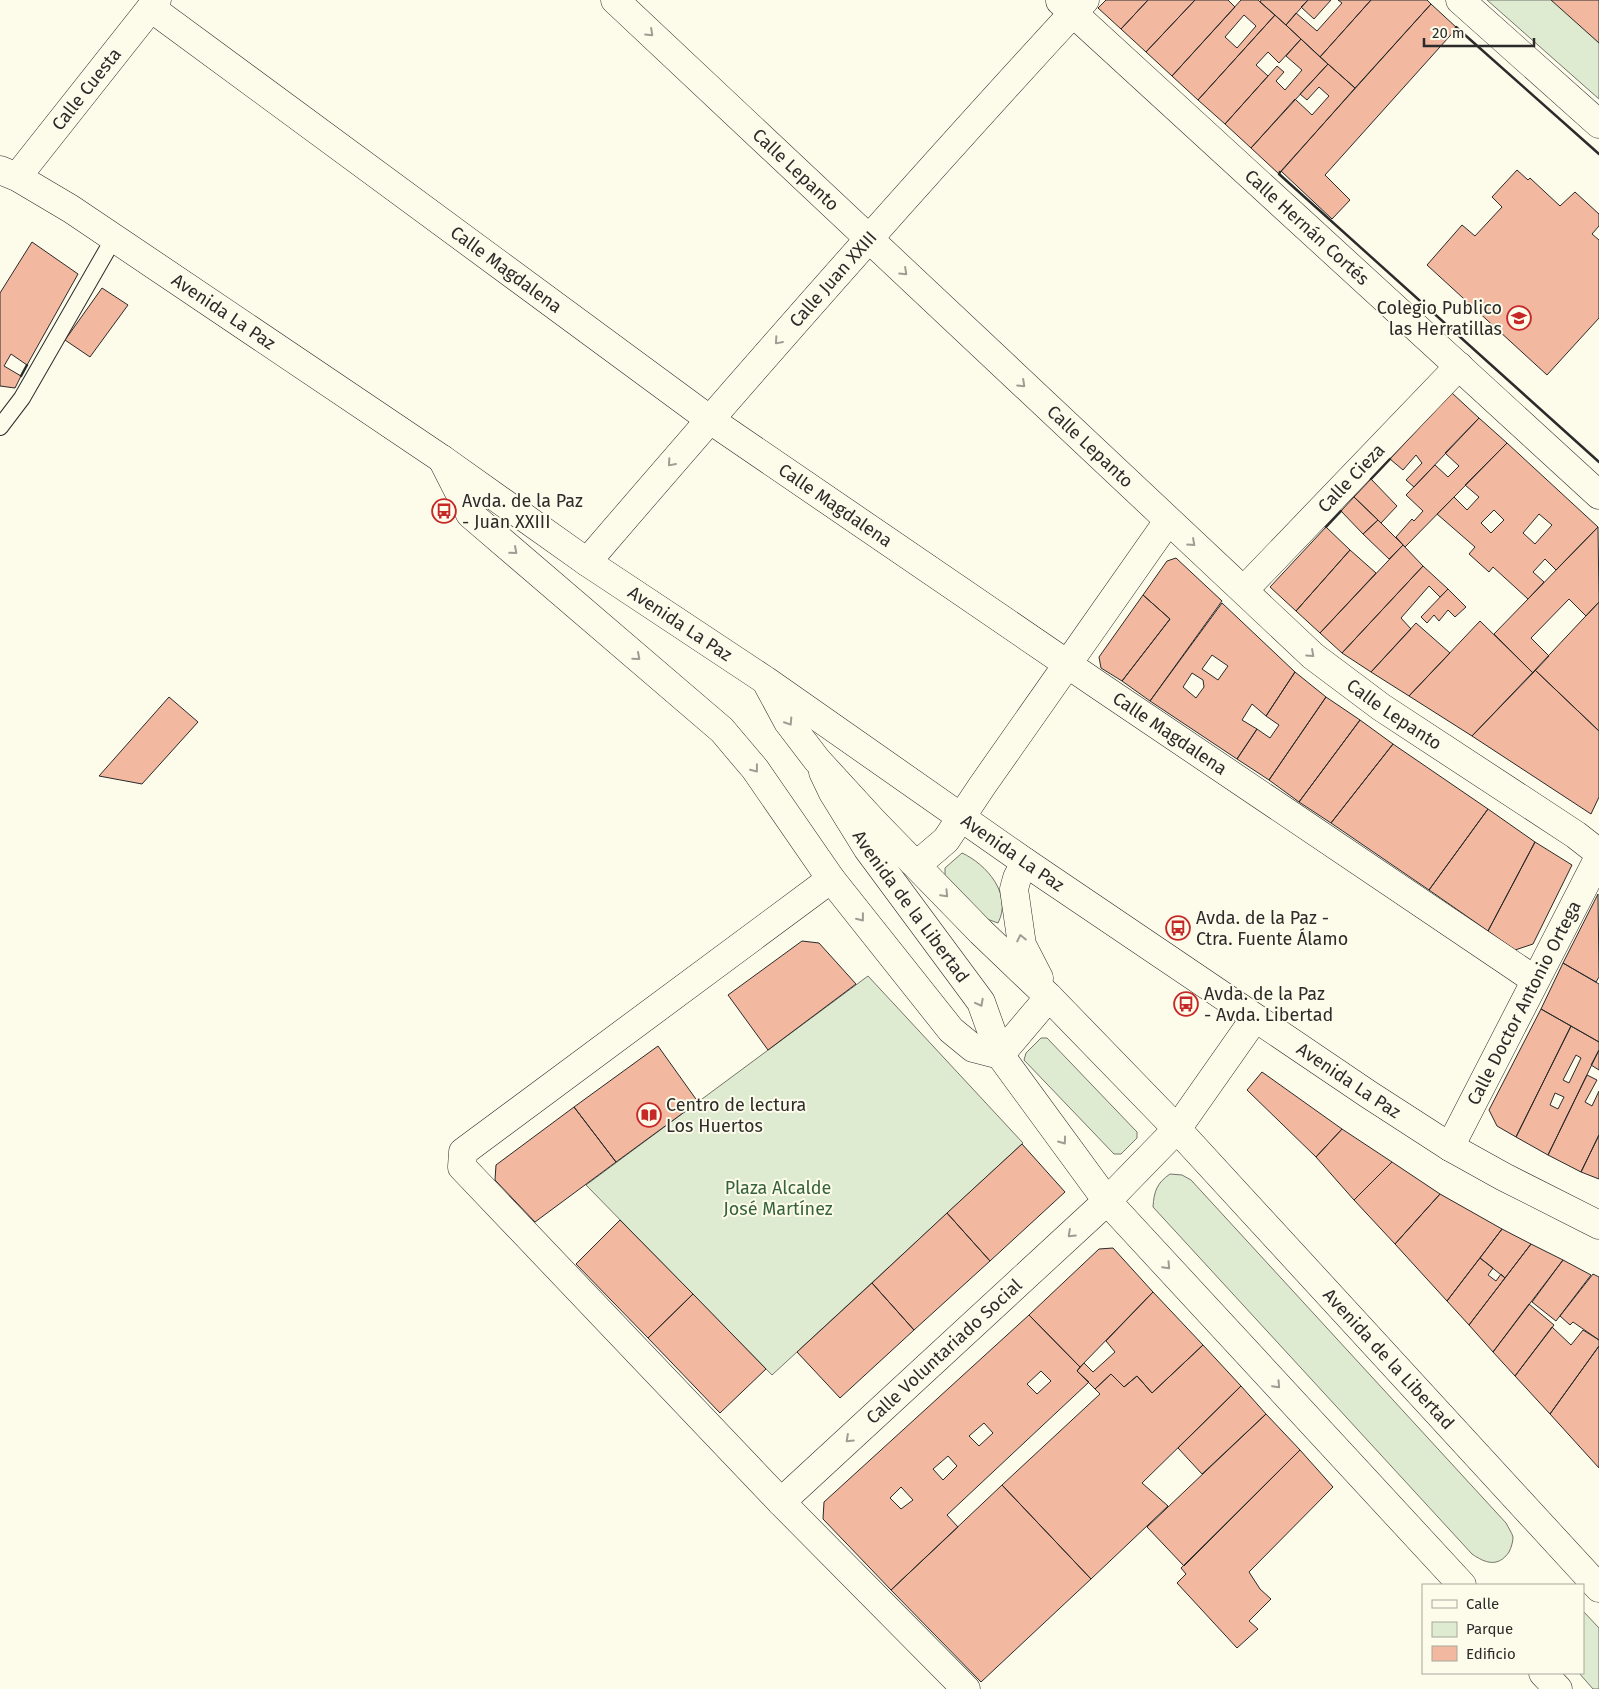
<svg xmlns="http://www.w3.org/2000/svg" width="1599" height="1689" font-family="'Fira Sans',sans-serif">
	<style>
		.green { fill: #deebd1; stroke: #74746e }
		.building { fill: #f2b8a0; stroke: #2b2b2b; fill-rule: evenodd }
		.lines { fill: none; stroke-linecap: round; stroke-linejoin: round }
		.lane-casing { stroke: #2b2b2b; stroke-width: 18 }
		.street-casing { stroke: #2b2b2b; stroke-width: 29 }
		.secondary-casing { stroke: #2b2b2b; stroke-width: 29 }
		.lane { stroke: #fdfbea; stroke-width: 16 }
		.street { stroke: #fdfbea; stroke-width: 28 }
		.secondary { stroke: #fdfbea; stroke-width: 28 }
		.wall { stroke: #2b2b2b; stroke-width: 2.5 }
		.oneway { stroke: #9e9d94 }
		.labels { text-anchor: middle; stroke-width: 4; stroke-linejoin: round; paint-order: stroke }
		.street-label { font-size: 18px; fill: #2b2b2b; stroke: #fdfbea }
		.poi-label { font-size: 18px; fill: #2b2b2b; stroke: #fdfbea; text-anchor: start }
		.park-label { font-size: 18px; fill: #34623c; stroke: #fdfbea }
	</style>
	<rect width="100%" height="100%" fill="#fdfbea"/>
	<path class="green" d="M1487,0H1599V99Z
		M962,853C986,864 1013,894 998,923L987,919L945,876V868Z
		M868,976L1023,1143L772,1375L586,1185Z
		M1041,1038H1047L1137,1132V1138L1121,1154H1114L1024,1060L1026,1053Z
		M1170,1174L1182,1175L1191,1180L1506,1523C1508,1527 1512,1533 1513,1537C1513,1542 1511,1548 1509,1552C1498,1568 1485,1563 1472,1554L1153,1207C1154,1191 1157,1183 1170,1174Z
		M1583,1611L1599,1628V1689H1593L1579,1673H1583Z"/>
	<path class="building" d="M1106,0H1148L1121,29L1098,8Z
		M1148,0H1195L1146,52L1121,29Z
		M1195,0H1228L1235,7L1172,76L1146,52Z
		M1241,0H1258L1275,15L1198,100L1172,76ZM1244,15L1256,26L1237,48L1225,37Z
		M1261,0H1308L1286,25L1260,2Z
		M1308,0H1331L1314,19L1301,7Z
		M1338,0H1371L1320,57L1286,25L1296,13L1317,31L1342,3Z
		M1371,0H1427L1431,4L1355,88L1320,57Z
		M1551,0H1599V43Z
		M1431,4L1457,28L1325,175L1350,200L1332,219L1281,171Z
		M1275,15L1301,39L1279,63L1268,52L1256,65L1268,76L1225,124L1198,100Z
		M1301,39L1328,64L1251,148L1225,124L1277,66L1284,72L1276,81L1285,90L1302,70L1286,56Z
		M1328,64L1355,88L1279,174L1251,148L1295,99L1312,115L1329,96L1319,87L1307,100L1300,94Z
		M1517,170L1528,180L1530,178L1560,206L1575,192L1599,214V226L1592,234L1599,240V318L1547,375L1427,265L1462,225L1475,236L1502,207L1492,197Z
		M32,242L78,274L27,365L11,354L4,366L21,376L15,388L0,386V293Z
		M102,288L128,305L90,357L65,340Z
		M1452,393L1479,418L1414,487L1406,480L1422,463L1416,455L1403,470L1390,459Z
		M1479,418L1507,443L1405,547L1396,537L1412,519L1414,521L1423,511L1406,495L1435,465L1448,477L1459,466L1445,453Z
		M1507,443L1598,527L1556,570L1545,559L1533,572L1544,582L1528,599L1493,567L1489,572L1469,554L1475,547L1437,514L1454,497L1467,510L1479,497L1465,485ZM1494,510L1504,520L1491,533L1481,523ZM1539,514L1552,525L1535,544L1523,533Z
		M1371,479L1397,506L1381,523L1354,497Z
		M1354,497L1378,520L1363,534L1341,511Z
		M1378,520L1403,545L1389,559L1363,534Z
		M1326,527L1350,550L1296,611L1270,587Z
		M1598,527L1599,602L1586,616L1569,599L1531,638L1549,656L1533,673L1494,634Z
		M1403,545L1423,566L1342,653L1320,633Z
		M1350,550L1376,573L1320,633L1296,611Z
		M1176,558L1222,601L1150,701L1122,681L1170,619L1143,595L1167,561Z
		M1423,566L1448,589L1440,597L1429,586L1401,618L1411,629L1371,672L1342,653Z
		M1448,589L1466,607L1455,617L1448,610L1439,621L1434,615L1427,623L1421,617Z
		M1143,595L1170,619L1122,681L1101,668L1099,657Z
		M1599,602V731L1535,670Z
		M1222,603L1295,672L1266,716L1252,704L1242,720L1257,729L1237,759L1150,701ZM1212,655L1228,666L1218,680L1202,669ZM1192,673L1203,680L1204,687L1196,698L1183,687Z
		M1480,621L1533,673L1472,736L1409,696Z
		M1416,623L1450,653L1409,696L1371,672Z
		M1535,670L1599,731V797L1591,814L1472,736Z
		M1295,672L1326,697L1269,780L1237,759L1257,729L1270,738L1279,725L1266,716Z
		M169,697L198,722L142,784L99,776Z
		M1326,697L1360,720L1299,802L1269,780Z
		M1360,720L1393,744L1331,823L1299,802Z
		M1393,744L1488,809L1429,890L1331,823Z
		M1488,809L1535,842L1488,931L1429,890Z
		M1535,842L1572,865L1533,944L1515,950L1488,931Z
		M1598,894L1599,977L1596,982L1563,963Z
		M802,941L819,943L856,984L768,1050L728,995Z
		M1563,963L1599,984V1042L1541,1009Z
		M1541,1009L1571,1026L1516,1137L1497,1126L1489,1110Z
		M1571,1026L1599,1042V1050L1548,1155L1516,1137ZM1576,1055L1581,1058L1569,1083L1563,1080ZM1555,1093L1564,1097L1558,1109L1550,1105Z
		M658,1046L698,1102L616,1162L574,1107Z
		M1599,1050V1070L1591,1065Z
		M1262,1072L1342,1129L1316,1157L1247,1090Z
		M1587,1075L1597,1080L1585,1102L1592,1106L1599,1091V1135L1581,1172L1548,1155Z
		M574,1107L616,1162L535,1222L495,1180L496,1165Z
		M1342,1129L1392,1162L1354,1200L1316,1157Z
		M1599,1135V1179L1581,1172Z
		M1022,1144L1065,1192L990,1261L947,1213Z
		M1392,1162L1440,1194L1395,1244L1354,1200Z
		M1440,1194L1502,1229L1447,1301L1395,1244Z
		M947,1213L990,1261L914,1330L872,1283Z
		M620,1220L693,1294L648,1338L576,1264Z
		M1502,1229L1531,1244L1505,1278L1480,1258Z
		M1531,1244L1563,1260L1493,1352L1469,1325Z
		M1113,1248L1153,1292L1080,1367L1029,1315L1099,1249Z
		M1480,1258L1493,1268L1488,1275L1496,1281L1501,1274L1505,1278L1469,1325L1447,1301Z
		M1563,1260L1591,1275L1556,1321L1532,1302Z
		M1593,1274L1599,1277V1340L1573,1322L1570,1325L1560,1316Z
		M872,1283L914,1330L840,1398L797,1352Z
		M1153,1292L1203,1345L1152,1393L1137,1376L1124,1387L1111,1374L1095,1389L1077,1371L1084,1363L1093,1372L1115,1352L1106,1341Z
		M693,1294L766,1369L720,1413L648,1338Z
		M1529,1304L1554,1325L1515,1376L1493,1352Z
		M1029,1315L1080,1367L1077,1371L1089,1382L947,1515L958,1527L891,1590L823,1519L824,1502ZM1041,1371L1051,1381L1037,1394L1027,1384ZM984,1423L993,1433L979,1446L969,1436ZM948,1456L957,1466L943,1480L933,1469ZM901,1487L913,1500L901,1509L890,1498Z
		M1552,1327L1571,1345L1583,1330L1599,1340V1346L1550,1414L1515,1376Z
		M1203,1345L1241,1386L1142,1483L1168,1506L1091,1579L1002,1485L1100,1394L1095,1389L1111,1374L1124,1387L1137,1376L1152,1393Z
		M1599,1346V1468L1550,1414Z
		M1241,1386L1266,1414L1202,1474L1178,1448Z
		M1266,1414L1300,1450L1184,1566L1147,1527Z
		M1300,1450L1333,1487L1249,1572L1260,1589L1271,1599L1249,1621L1258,1629L1237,1648L1177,1583L1186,1574L1181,1568Z
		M1002,1485L1091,1579L981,1682L891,1590Z"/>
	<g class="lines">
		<g class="lane-casing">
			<path id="lane" d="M0,427L22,398L114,238"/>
		</g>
		<g class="street-casing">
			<g id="street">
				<path id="s1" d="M615,0L1313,656L1381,707L1576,835L1599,853"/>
				<path d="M1460,0L1599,124"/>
				<path id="s2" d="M1060,1L1599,495"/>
				<path id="s3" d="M151,8L709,419L1098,685L1535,980"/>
				<path id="s4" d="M17,177L157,0"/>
				<path d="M442,459L470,514L722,730L755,769L831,879L951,1030L973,1048L1000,1055L1049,997"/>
				<path id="s5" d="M587,562C750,372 915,184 1085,0"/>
				<path id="s6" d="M1244,590L1459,366"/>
				<path id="s7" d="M823,772L833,793L867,848L981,1002L1000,1055L1107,1201L1462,1585"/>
				<path d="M913,862L925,858L946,840L982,786L1168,521"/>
				<path d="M831,879L463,1152L462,1167L781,1502L966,1689"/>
				<path id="s8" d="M1450,1147L1599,857"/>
				<path id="s9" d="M781,1502L1107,1201L1177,1129L1255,1018"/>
				<path d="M1543,1673L1558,1689"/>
			</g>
		</g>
		<g class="secondary-casing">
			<g id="secondary">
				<path id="s10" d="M0,170L17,177L71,209L442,459L587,562L765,680L1025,862L1368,1094L1450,1147L1504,1177L1599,1225"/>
				<path id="s11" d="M768,685L788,722L817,760L872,820L981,932L1049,997L1177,1129L1599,1588"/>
				<path d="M1025,862L1017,878L1014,889L1022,945L1039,978"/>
			</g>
		</g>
		<use href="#lane" class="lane"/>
		<use href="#street" class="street"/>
		<use href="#secondary" class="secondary"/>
		<path class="wall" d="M1456,27L1599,154
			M1280,172L1279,174L1599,462
			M21,376L27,365
			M1371,479L1390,459
			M1326,527L1341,511"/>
	</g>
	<defs><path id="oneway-chevron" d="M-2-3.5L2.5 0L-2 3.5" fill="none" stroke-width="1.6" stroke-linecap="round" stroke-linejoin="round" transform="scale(1.25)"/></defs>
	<g class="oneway">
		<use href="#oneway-chevron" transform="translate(650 33) rotate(43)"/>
		<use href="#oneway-chevron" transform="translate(904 272) rotate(43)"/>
		<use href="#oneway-chevron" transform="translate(778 341) rotate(131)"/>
		<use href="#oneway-chevron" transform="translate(1022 384) rotate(43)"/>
		<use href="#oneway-chevron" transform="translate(671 463) rotate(131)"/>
		<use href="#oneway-chevron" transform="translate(1192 543) rotate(42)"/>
		<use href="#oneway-chevron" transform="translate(514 551) rotate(41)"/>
		<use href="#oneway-chevron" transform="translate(1311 654) rotate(42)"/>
		<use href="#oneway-chevron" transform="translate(637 657) rotate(41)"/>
		<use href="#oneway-chevron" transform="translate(789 722) rotate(57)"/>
		<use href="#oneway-chevron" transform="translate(755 769) rotate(52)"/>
		<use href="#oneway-chevron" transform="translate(945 894) rotate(46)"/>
		<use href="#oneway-chevron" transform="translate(861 918) rotate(52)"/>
		<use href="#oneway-chevron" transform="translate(1021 938) rotate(-102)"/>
		<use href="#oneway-chevron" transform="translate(980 1003) rotate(62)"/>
		<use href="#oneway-chevron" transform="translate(1063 1141) rotate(54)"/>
		<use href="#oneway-chevron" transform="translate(1071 1234) rotate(137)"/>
		<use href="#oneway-chevron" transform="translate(1167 1266) rotate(47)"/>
		<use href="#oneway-chevron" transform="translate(1277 1385) rotate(47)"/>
		<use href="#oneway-chevron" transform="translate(849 1439) rotate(137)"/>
	</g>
	<defs>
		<g id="school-ring" transform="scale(1.25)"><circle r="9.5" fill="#fdfbea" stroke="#c62828" stroke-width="1.5"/><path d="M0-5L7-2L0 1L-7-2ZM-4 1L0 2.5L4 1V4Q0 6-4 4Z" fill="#c62828"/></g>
		<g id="bus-ring" transform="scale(1.25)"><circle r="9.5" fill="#fdfbea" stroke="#c62828" stroke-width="1.5"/><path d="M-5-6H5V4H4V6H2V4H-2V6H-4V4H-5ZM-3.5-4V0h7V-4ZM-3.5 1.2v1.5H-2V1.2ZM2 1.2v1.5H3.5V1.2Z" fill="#c62828"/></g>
		<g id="library-ring" transform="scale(1.25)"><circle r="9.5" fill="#fdfbea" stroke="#c62828" stroke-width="1.5"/><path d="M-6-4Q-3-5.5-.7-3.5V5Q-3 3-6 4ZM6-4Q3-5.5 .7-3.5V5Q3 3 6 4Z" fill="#c62828"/></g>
	</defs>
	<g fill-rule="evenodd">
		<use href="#school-ring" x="1519" y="318"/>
		<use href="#bus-ring" x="444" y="511"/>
		<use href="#bus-ring" x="1178" y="928"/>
		<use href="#bus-ring" x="1186" y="1004"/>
		<use href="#library-ring" x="649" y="1115"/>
	</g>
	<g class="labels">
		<g class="street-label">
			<text dy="6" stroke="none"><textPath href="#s4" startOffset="112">Calle Cuesta</textPath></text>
			<text dy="6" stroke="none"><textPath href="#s1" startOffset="248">Calle Lepanto</textPath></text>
			<text dy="6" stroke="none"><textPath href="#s2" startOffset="335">Calle Hernán Cortés</textPath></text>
			<text dy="6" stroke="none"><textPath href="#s3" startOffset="441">Calle Magdalena</textPath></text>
			<text dy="6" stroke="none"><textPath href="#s5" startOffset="375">Calle Juan XXIII</textPath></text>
			<text dy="6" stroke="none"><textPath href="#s10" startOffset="265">Avenida La Paz</textPath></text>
			<text dy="6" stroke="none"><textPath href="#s1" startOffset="652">Calle Lepanto</textPath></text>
			<text dy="6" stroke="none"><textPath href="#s6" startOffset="155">Calle Cieza</textPath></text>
			<text dy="6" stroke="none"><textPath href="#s3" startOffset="846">Calle Magdalena</textPath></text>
			<text dy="6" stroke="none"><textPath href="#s10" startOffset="818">Avenida La Paz</textPath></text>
			<text dy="6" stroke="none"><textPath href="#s1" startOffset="1058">Calle Lepanto</textPath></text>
			<text dy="6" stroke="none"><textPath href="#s3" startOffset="1251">Calle Magdalena</textPath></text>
			<text dy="6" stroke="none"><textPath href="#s10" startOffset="1222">Avenida La Paz</textPath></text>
			<text dy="6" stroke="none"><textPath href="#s7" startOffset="161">Avenida de la Libertad</textPath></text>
			<text dy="6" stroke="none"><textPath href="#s8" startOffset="162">Calle Doctor Antonio Ortega</textPath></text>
			<text dy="6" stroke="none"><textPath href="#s10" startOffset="1628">Avenida La Paz</textPath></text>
			<text dy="6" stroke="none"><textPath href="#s9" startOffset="222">Calle Voluntariado Social</textPath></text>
			<text dy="6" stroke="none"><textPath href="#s11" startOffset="918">Avenida de la Libertad</textPath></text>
		</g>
		<g class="poi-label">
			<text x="1502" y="314" text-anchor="end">Colegio Publico<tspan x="1502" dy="21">las Herratillas</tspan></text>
			<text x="462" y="507">Avda. de la Paz<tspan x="462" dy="21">- Juan XXIII</tspan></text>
			<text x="1196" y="924">Avda. de la Paz -<tspan x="1196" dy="21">Ctra. Fuente Álamo</tspan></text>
			<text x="1204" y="1000">Avda. de la Paz<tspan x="1204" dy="21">- Avda. Libertad</tspan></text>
			<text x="666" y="1111">Centro de lectura<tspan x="666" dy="21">Los Huertos</tspan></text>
		</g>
		<g class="park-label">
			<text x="778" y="1194">Plaza Alcalde<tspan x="778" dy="21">José Martínez</tspan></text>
		</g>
	</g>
	<rect x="1422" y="1584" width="162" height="90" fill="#fdfbea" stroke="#a9a89e"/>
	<rect x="1432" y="1600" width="25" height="8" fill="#fdfbea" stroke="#a9a89e"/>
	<text x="1466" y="1609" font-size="15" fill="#2b2b2b">Calle</text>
	<rect x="1432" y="1622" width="25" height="15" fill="#deebd1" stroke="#a9a89e"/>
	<text x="1466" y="1634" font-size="15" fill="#2b2b2b">Parque</text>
	<rect x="1432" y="1646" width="25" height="15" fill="#f2b8a0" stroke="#a9a89e"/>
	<text x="1466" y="1659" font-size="15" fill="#2b2b2b">Edificio</text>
	<path d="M1424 38v8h110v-8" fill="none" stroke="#2b2b2b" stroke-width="2.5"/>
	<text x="1432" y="38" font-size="15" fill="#2b2b2b" stroke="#fdfbea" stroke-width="4" paint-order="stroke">20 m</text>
</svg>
